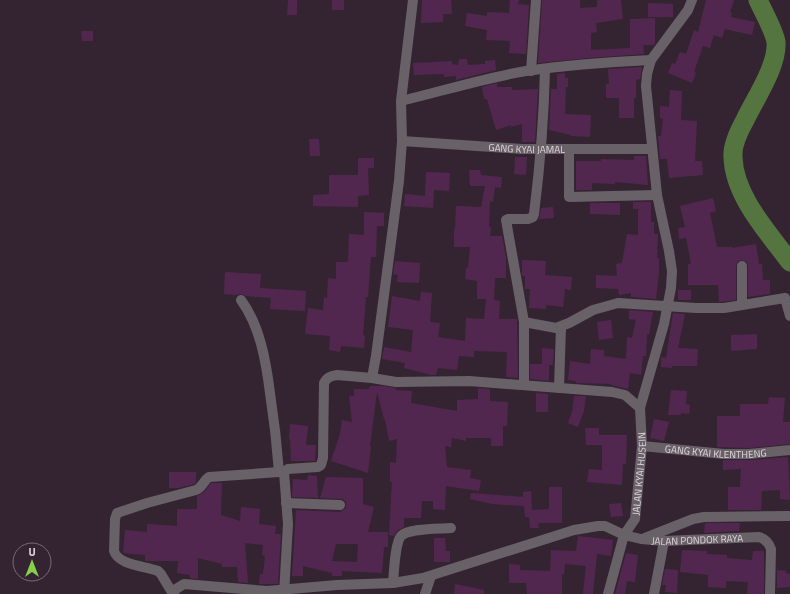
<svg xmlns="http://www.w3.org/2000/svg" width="790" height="594" font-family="'Titillium Web',sans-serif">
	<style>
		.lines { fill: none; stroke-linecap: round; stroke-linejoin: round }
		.river { stroke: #557540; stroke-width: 19 }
		.building { fill: #52274f; fill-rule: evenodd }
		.minor { stroke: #696168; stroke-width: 10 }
		.labels { text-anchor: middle; stroke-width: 3; stroke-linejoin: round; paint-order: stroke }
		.street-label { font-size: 10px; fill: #e1d6e0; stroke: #342432 }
	</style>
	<rect width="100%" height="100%" fill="#342432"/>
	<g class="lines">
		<path class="river" d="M758,0C763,11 774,30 776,42C778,65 755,99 745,120C740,129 732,146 733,157C734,196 768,232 790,262"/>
	</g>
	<path class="building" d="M288,0H297V15H287Z
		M332,0H344V10H332Z
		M422,0H451L452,14H443V22L421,23Z
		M510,0H519L518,4L529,5L526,54L509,53L510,41L486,40L487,30L465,26L467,13L487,16V12L509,13Z
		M542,0H580V8L597,7V0H621L623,19L596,23L597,32L591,33V50L630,48V19L655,18V43L654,45H643L644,54L588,58L538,63Z
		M706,0H734L730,12L732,13L731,17L755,22L752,35L725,29L722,38L714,35L710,48L703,46L694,72L696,73L692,83L668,73L672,63L675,64L680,52L686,54L694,30L698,32Z
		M648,3L673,4V17H648Z
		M81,31H93V41H82Z
		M459,59H467L468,65L485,64V61L495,60L496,70L456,80V76L444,77V74L414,75L413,63L452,61V64L458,65Z
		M642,67L640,79L636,80V98H634V118H619V98H606V84H609L608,69Z
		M565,73V78H568V87H566L565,114L591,115L590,137L571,136V135L549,130L551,89H557V74Z
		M497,83V87H512V90L538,89L535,142H522V124L511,127V125L496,130L487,99H484L482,87Z
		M670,90L682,91L681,120L697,121L695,161H702L703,175L669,178L667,159H660L658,136H661L663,119L660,118V106L669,107Z
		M309,139H319L320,156H310Z
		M634,156H646L648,185L615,182V184L592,183V190H576V161H601V159L634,160Z
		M515,157H527L526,175L514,174Z
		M358,158H374V168H368L369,195L358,196V207L313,206V195L329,194V175H358Z
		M469,170H480L481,175L502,177L501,188L495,187L493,202L490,201L489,226L491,227L490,236H502L506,257V278H495L494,300L500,301L499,319H517L518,378L506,377L507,352L474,351V357L459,356L457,370L438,368L436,375H431L404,368L405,363L382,359L384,347L411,352L413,330L388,327L392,296L420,301L421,292L432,293L430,322L440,323L438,337L465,341L466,318L484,319L486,299H477V281L465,279L466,267L468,268L470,247H454V229H455L456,206L481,207L485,186H470Z
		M426,172L450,173L449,191L434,190L433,208L404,206L405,194L425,196Z
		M713,198L716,211L710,213L717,247H732V248L756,244L759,264H762L763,280H770V294L748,297V266L747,262L742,260L738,261L736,266V300L719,302L718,285H688V264H691L686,238L679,239L678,228L685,227L680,206Z
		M633,202H651V222H654V234H658L657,258H659V272L656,299L631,297V293L619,295L618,289L596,288V275L617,276L616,264L622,263L627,234L638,235V209H633Z
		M590,203H620V215L590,214Z
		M553,207L554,218L539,219L541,208Z
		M364,212L384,213V226H377L376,257H371L368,297H366L363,335L365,336L364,348L341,346L340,352L329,350L330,336L305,334L308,308L323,310L324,297L327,298L328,278L336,279V262H348L349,234L364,235Z
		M522,260L546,261L545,275L572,277L571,290L565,289L563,307L546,305V309L529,308L530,289H525V276H522Z
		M395,261L420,263L419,283L397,282L398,275L393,274Z
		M225,272L261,274L260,288L306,291L305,311L270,309L271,298L246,296L241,294L237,295L224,294Z
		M678,290H691V300H678Z
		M629,310L653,312L649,334H647L646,356H643L641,375L630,373L628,389L611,385V384L576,383V381L568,380L570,361L590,364L591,349L604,350V356L626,359L627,337L632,338L636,320L629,319Z
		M673,313L685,314L678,348L698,349L697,366H672V368L661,367V357L666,358Z
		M611,320L613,338L599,340L597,322Z
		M757,334V349L731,351V335Z
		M542,348L554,349L553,365H549V381L530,379V364H542Z
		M370,386H383L396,388L395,390L412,391L411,403L457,411V400L478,399V388L490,389V401L508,402L507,426H503V446H491V438H466V441L452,438L451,447L445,446L447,467L471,470L470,478L481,480L479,491L446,486L445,510L433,509V501H422L421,518H404V527L397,531L394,536L389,535L392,482H390V462L396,463L397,439L389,441L385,419H384L377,392L370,446H371L368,473L331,461L340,434L342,420L352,422L349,396H354V389H369Z
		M671,390L687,391L686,404L690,405L689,414L681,413V415H668Z
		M536,393L548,394V412H536Z
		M574,396H586L584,411L578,427L568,423L572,412Z
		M769,397L785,398L783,422H790V444L749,448L717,447V416H740V404H768Z
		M654,419L669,422L664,441L650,438Z
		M290,424L308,426L306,445H316L315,461H291L290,439H289Z
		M585,428H599V435H627L626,464H623L622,485L587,482L589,469L602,470V445H586Z
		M788,457L790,500L780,499V490L762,491L761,510H728V487H740L741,469L723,470V460H750Z
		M169,472H196V482L194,484L179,488H169Z
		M308,475L317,476L318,498L292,497L293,479L307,480Z
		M326,477L363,478V504L374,507L368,532H388V547H384L382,573L342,571V576H332V573L303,566V576H292L296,510L340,512L346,508V502L343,499L320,498ZM336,544H358L357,562L332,561Z
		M211,483H222L221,515L240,521L241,507L260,509L259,524L276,526L275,534H281L278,584H259L260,574H263L265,556L262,555L263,545L245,543L248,583L238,582L237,567H222V564L198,558V579L190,578V575L177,573L178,561H145V555L123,553L125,530L147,532V524L177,526V509H197V496L204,492Z
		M549,487H562V523H538L539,528H530L529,517H525L524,506L492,504L470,499L471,493L523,497V492L531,491L532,510L549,509Z
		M621,503L623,516L611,517L609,504Z
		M705,523H740L739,531L704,533Z
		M578,536L613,540L611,556L597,554L593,594H583L586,566L565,564L564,575L562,574V594H527L526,583H509V564L520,565V570L550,571L551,550L576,551Z
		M434,538H445L446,551H450V562H434Z
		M682,550L707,551V554L727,555V558L752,560L753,551H764V594H747L748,582L726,581V588L708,587V575L680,572Z
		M626,553L638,555L635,582L627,581L625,594H615Z
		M665,569L678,570L677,593L665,592L666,585H662Z
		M777,570L786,571V573L790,574V587L777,588Z
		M455,584L484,590V594H454Z"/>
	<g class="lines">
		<g class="minor">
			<path d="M545,69C544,118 540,166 534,214L533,217L528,219H508L506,220L524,322L556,328L569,323L593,310L618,303L696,308H724L785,298L790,316"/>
			<path d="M531,71L536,0"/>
			<path d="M401,101C443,91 484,78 526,71C567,65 610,62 651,60"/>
			<path id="s1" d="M402,141L522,149H652"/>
			<path d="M569,149V197L657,195"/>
			<path d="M742,266V305"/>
			<path d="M241,300C260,326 266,361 270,393C274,419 277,445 279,472H284L288,469L318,467L321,465L323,458L324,383C327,377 331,376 337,375L372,378L376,356L399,181L402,141L401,101L413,0"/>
			<path d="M372,378L396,382L469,381L612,392L625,395L640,408"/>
			<path d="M524,385V322"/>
			<path d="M559,388L561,327"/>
			<path id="s2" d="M642,446L724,454H749L790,450"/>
			<path d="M286,503L340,505"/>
			<path d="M645,538L693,519L704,517L790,516"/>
			<path d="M393,583C394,572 395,543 401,536C409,528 439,529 451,528"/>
			<path id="s3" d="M173,594L176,589L184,584L267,591L337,585L393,583L423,578L574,530L598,526H605L624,535L641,539L664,541L759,537C766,539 769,543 771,549L770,594"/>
			<path d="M173,594L161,574L158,571C145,566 118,565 114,551L115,519L117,513L147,503L196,490C203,487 203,481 209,477L279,472"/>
			<path d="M284,594L288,524L284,472"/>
			<path d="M425,594L431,576"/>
			<path id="s4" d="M608,594L624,535L635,519L642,446L640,408L664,324L671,288L672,271L669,251L657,195L646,86L647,74L651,60L688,10L692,0"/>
			<path d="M654,594L664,541"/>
		</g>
	</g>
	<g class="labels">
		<g class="street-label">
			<text dy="4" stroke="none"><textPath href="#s1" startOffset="125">GANG KYAI JAMAL</textPath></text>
			<text dy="4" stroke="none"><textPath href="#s2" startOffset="74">GANG KYAI KLENTHENG</textPath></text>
			<text dy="4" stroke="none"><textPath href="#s4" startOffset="126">JALAN KYAI HUSEIN</textPath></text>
			<text dy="4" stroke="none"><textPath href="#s3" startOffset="540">JALAN PONDOK RAYA</textPath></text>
		</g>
	</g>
	<g transform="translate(32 562)"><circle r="19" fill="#342432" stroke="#796b78"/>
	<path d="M0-3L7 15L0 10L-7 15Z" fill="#86cf4b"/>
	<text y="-6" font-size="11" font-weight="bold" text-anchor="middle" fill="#e1d6e0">U</text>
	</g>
</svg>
